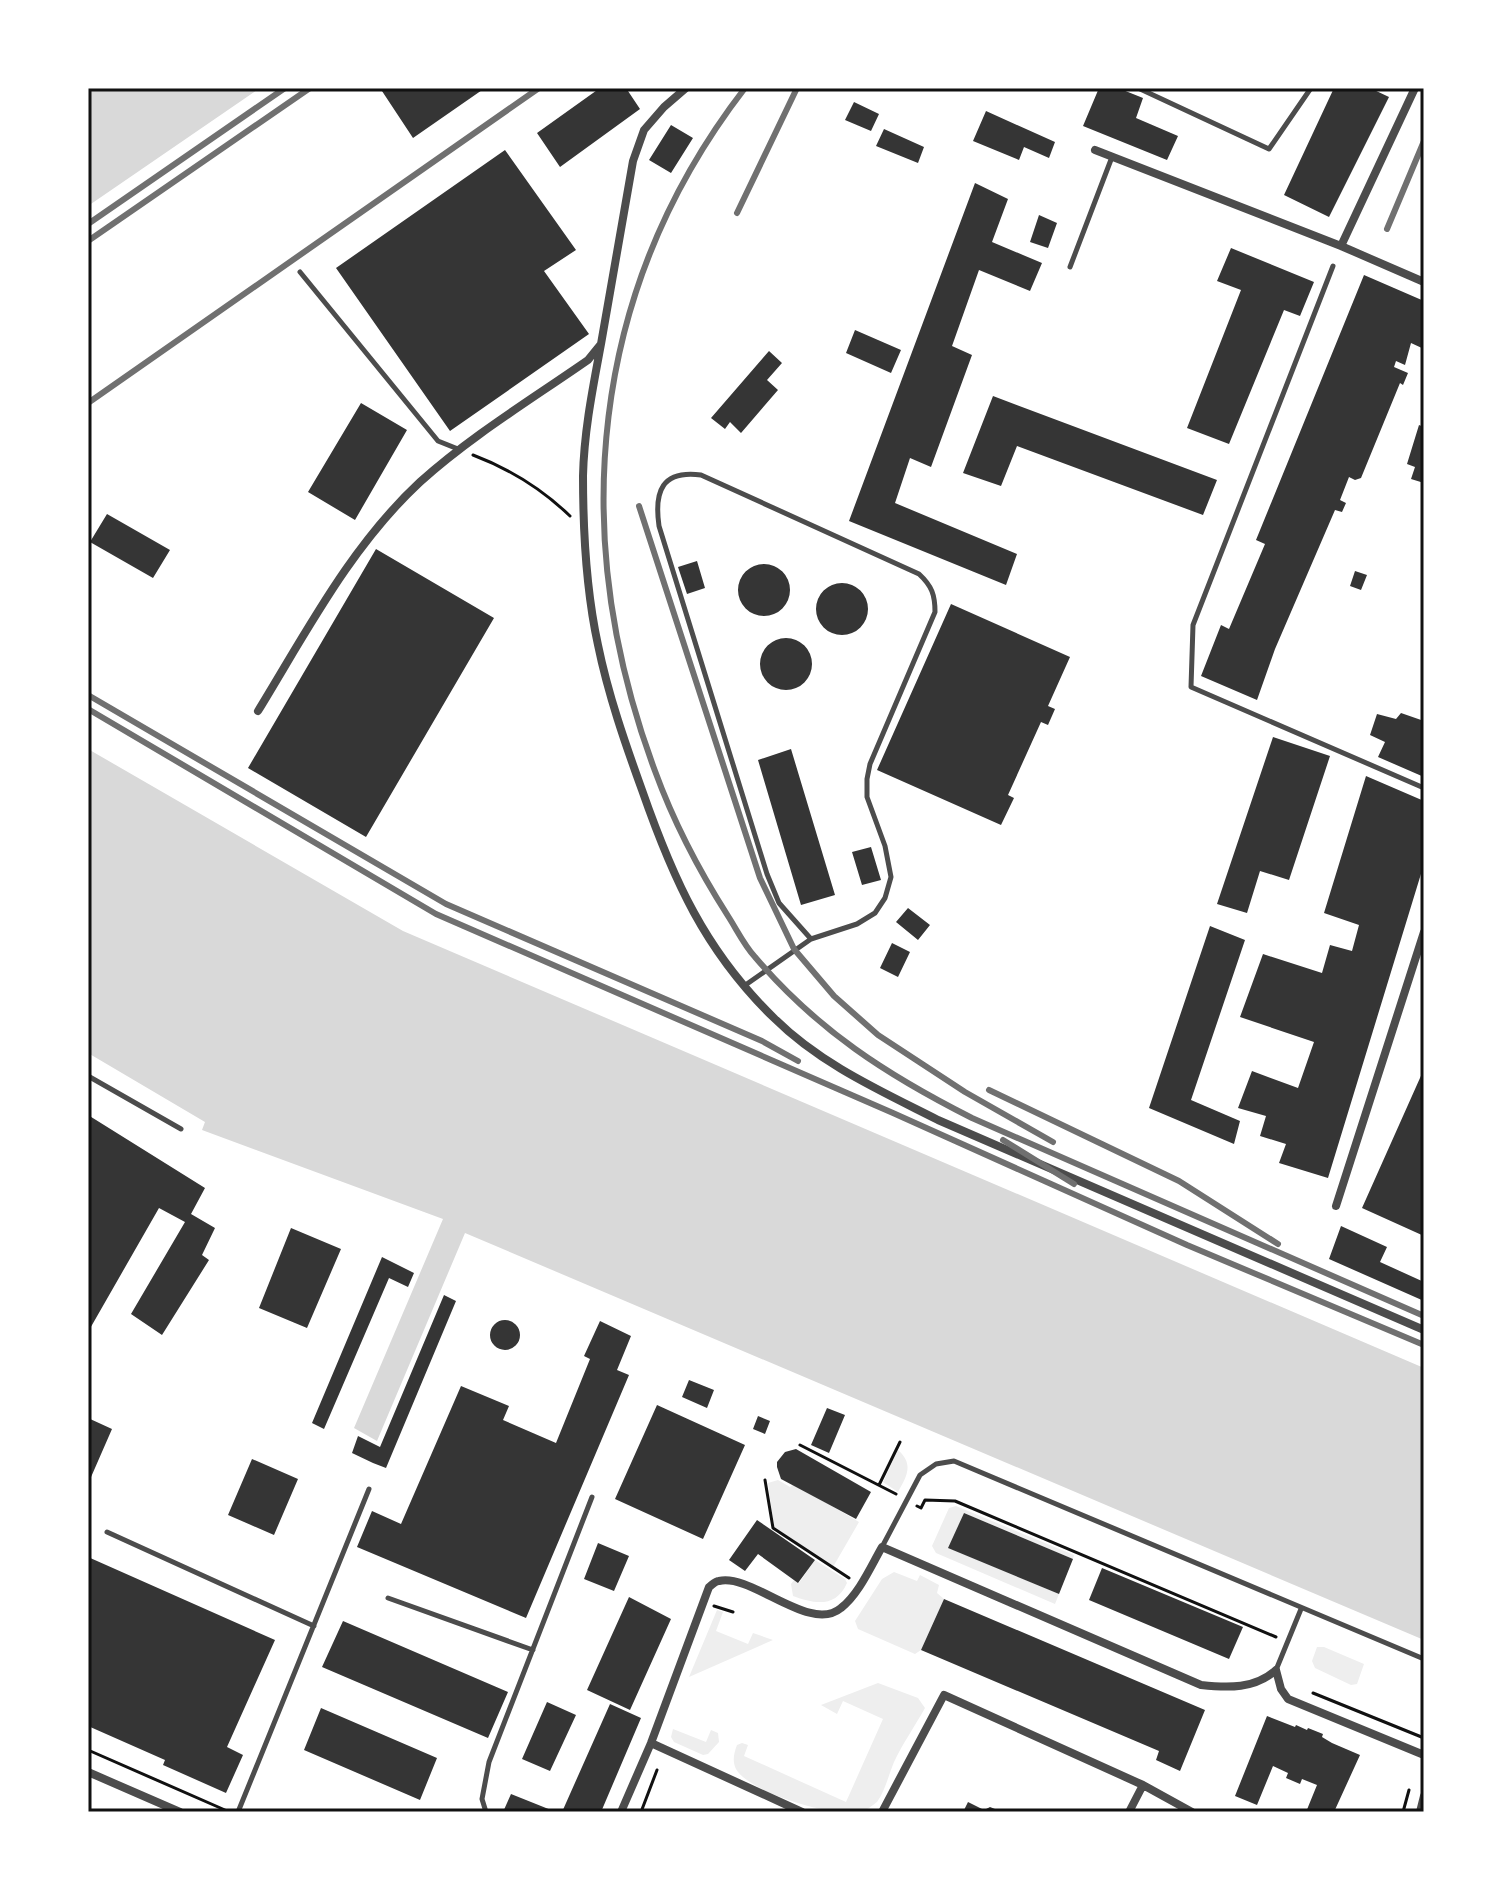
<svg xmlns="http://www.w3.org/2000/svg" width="1512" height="1900" font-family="'Sofia Sans Condensed',sans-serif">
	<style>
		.green { fill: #eee }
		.water { fill: #d9d9d9 }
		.building { fill: #353535 }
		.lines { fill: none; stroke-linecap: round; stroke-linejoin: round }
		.path { stroke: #111; stroke-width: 3 }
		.service { stroke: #4c4c4c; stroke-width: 5 }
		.minor { stroke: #4c4c4c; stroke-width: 8 }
		.rail { stroke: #707070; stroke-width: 6 }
		.neatline { fill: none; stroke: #111; stroke-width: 3 }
	</style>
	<rect width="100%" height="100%" fill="#fff"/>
	<path class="green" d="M898,1450C914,1464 907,1476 898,1492L883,1482Z
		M778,1480L790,1487L794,1484L859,1522L833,1567L774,1527L768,1483Z
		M956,1506L1074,1555L1073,1559L964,1513L949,1548L1059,1594L1055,1604L936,1553L932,1546L949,1508Z
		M815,1560L845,1579L847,1583C836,1608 815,1604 793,1596L791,1584L794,1580L799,1583Z
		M894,1572L917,1581L920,1575L939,1585L937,1593L944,1599L921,1650L915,1654L858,1629L855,1621L882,1579Z
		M717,1610L723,1612L716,1631L748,1644L753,1633L773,1640L689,1677Z
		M1317,1647H1324L1364,1664L1357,1684L1351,1685L1315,1668L1312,1661Z
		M878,1683L918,1698L925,1708C915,1726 903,1743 894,1762C889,1774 885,1791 877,1802C877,1802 868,1809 867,1809C843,1822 749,1793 736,1769C732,1761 734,1753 737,1745L742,1743L748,1745L744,1756L846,1802L883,1719L843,1701L837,1714L821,1705Z
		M673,1729L706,1742L711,1730L718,1733L719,1742L708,1754L703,1755L674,1742L671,1737Z"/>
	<path class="water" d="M88,88H260L88,206Z
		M88,749L403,931L1424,1368V1640L465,1233L377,1441L354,1428L443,1219L202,1130L205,1122L88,1053Z"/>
	<path class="building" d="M380,88H485L413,138Z
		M600,88H626L640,109L560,167L537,133Z
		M1099,88H1118L1143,98L1136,118L1178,136L1167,160L1083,126Z
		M1334,88H1370L1389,97L1329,217L1284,195Z
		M854,102L879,114L871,131L845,120Z
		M986,111L1055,142L1049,158L1024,147L1019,160L973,141Z
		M671,125L693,138L671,173L649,160Z
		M884,129L924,147L918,163L876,146Z
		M505,150L576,250L544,271L589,334L450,431L336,268Z
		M975,183L1008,199L992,242L1042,263L1030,291L979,270L952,346L972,355L931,467L910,458L895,503L1017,554L1006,585L849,521Z
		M1039,215L1057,223L1048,248L1030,242Z
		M1231,248L1314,282L1300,316L1284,310L1229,444L1187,428L1241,290L1217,281Z
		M1364,275L1424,301V349L1411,343L1405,365L1396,361L1394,367L1408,373L1403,385L1400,383L1361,478L1355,480L1349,477L1340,500L1346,503L1342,512L1335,510L1275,649L1257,700L1201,676L1221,625L1229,629L1265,544L1256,540Z
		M855,330L901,350L891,373L846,353Z
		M769,351L782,363L767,380L778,390L741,433L730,422L725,429L711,418Z
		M993,396L1217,480L1203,515L1017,446L1001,486L963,473Z
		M361,403L407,430L355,520L308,492Z
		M1419,425L1424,427V483L1411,479L1415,467L1407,464Z
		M107,514L170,550L153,578L90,542Z
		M376,549L494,618L366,837L248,768Z
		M697,561L705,588L687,594L678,567Z
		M738 590a26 26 0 1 1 52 0a26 26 0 1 1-52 0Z
		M1355,571L1367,575L1361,590L1350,586Z
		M816 609a26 26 0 1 1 52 0a26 26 0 1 1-52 0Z
		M951,604L1070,657L1048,706L1055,709L1048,725L1041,722L1008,795L1014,798L1001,825L877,770Z
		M760 664a26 26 0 1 1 52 0a26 26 0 1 1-52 0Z
		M1401,713L1424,721V777L1378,757L1385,742L1370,735L1377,714L1396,719Z
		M1273,737L1330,756L1289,880L1260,871L1247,913L1217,904Z
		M791,749L835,895L801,905L758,760Z
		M1366,776L1424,801V864L1328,1178L1279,1163L1286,1144L1260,1136L1266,1116L1238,1108L1252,1071L1298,1088L1314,1042L1240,1017L1263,954L1322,973L1330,945L1352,951L1359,925L1324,913Z
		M871,847L881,880L862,885L852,852Z
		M908,908L930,925L918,940L896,922Z
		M1210,926L1245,940L1191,1100L1240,1121L1234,1144L1149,1108Z
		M892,943L910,952L898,977L880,968Z
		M1424,1069V1236L1362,1208Z
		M88,1115L205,1188L191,1214L215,1228L202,1255L209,1260L162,1335L131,1314L185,1222L159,1208L88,1332Z
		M1341,1226L1387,1247L1380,1262L1424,1282V1301L1329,1259Z
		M291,1228L341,1249L307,1328L259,1308Z
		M382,1257L414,1273L408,1287L389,1278L324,1429L312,1423Z
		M444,1295L456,1301L386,1468L373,1463L352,1453L358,1436L380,1447Z
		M490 1335a15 15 0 1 1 30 0a15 15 0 1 1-30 0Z
		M600,1321L631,1336L617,1370L629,1375L526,1618L357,1547L372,1511L401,1524L461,1386L509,1406L503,1420L556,1443L590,1359L584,1356Z
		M689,1380L714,1390L707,1408L682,1397Z
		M657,1405L745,1445L703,1539L615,1499Z
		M827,1408L845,1415L829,1453L811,1445Z
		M758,1416L770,1421L765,1434L753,1429Z
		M88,1418L112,1429L88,1484Z
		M796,1449L871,1492L856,1519L781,1479L777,1467V1462L785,1452Z
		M252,1459L298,1479L274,1535L228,1515Z
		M964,1513L1073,1559L1059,1594L948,1548Z
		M757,1520L815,1560L798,1583L758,1554L745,1571L729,1560Z
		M598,1543L629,1556L614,1591L584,1579Z
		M88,1557L275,1640L227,1747L243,1755L226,1793L163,1765L165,1760L88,1726Z
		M1102,1568L1243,1627L1229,1659L1089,1600Z
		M629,1597L671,1619L630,1710L587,1690Z
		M944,1599L1205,1710L1180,1771L1156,1760L1159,1751L921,1650Z
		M343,1621L508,1692L488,1738L322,1667Z
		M547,1702L576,1715L550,1771L522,1759Z
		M610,1704L641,1718L601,1812H562Z
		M321,1708L437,1758L420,1800L304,1750Z
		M1267,1716L1295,1727L1296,1725L1307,1730L1308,1728L1323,1734L1322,1737L1332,1743L1360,1755L1334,1812H1306L1317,1785L1302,1779L1300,1784L1286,1778L1288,1773L1273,1766L1257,1805L1235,1796Z
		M511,1794L556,1812H503Z
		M968,1802L984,1810L990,1807L995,1809L994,1812H963Z"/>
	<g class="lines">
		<path class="path" d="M473,455C510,469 541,488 570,516
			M800,1445L896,1494
			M765,1480L773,1528L849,1578
			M879,1485L900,1442
			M917,1506L921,1508L925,1500L955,1501L1276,1637
			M714,1606L733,1612
			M1313,1693L1424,1738
			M88,1750L225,1810
			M641,1812L657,1770
			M1403,1812L1409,1790"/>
		<path class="service" d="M1138,88L1269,149L1311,88
			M1333,266L1193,625L1191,687L1424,788
			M1070,267L1112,157
			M300,272L438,441L458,449
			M744,986L811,939L857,924L875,913L885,898L891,877L885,846L867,797V779L870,764L935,612C935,595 932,586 919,574L701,475C662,470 654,491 659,526L767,874L779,903L811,939
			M88,1076L181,1129
			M107,1532L314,1626
			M882,1547L920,1475L936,1464L954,1461L1424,1659
			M388,1598L533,1650
			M1276,1670L1301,1609
			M238,1812L369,1489
			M486,1812L482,1799L489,1762L592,1497"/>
		<path class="minor" d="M1095,150L1341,246L1424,282
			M1341,246L1415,88
			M601,344C593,387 584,431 583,476C583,532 586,590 598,645C608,694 625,743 642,790C673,879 705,951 774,1018C820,1064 881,1091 938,1120L1424,1330
			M258,711C307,631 351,546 420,482C471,436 532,399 588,360L601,344L633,161L644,130L664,107L686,88
			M1336,1206L1424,932
			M651,1743L802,1812
			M88,1772L180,1812
			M621,1812L651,1743L709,1587C712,1585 715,1581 719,1581C752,1573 810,1634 841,1608C859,1594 871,1566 882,1547L1201,1685C1228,1688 1255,1689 1276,1670L1281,1689L1288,1699L1424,1755
			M882,1812L944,1695L1143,1785L1192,1812
			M1129,1812L1143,1785
			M1420,1812L1424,1796"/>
		<path class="rail" d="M745,88C589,290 567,535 655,771C674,823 698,869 728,916C737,930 744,945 755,957C817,1030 887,1075 972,1118L1424,1316
			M737,213L797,88
			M88,224L285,88
			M1387,229L1424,141
			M88,241L310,88
			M88,403L539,88
			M639,506L760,878L794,949L834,996L878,1035L965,1092L1053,1142
			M88,695L446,904L762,1041L798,1061
			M88,709L436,914L893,1113L1187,1245L1424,1345
			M989,1090L1179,1181L1278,1244
			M1003,1140L1074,1184"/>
	</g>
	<rect width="1512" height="1900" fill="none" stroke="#ffffff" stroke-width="180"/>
	<rect x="90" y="90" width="1332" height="1720" class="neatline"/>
</svg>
